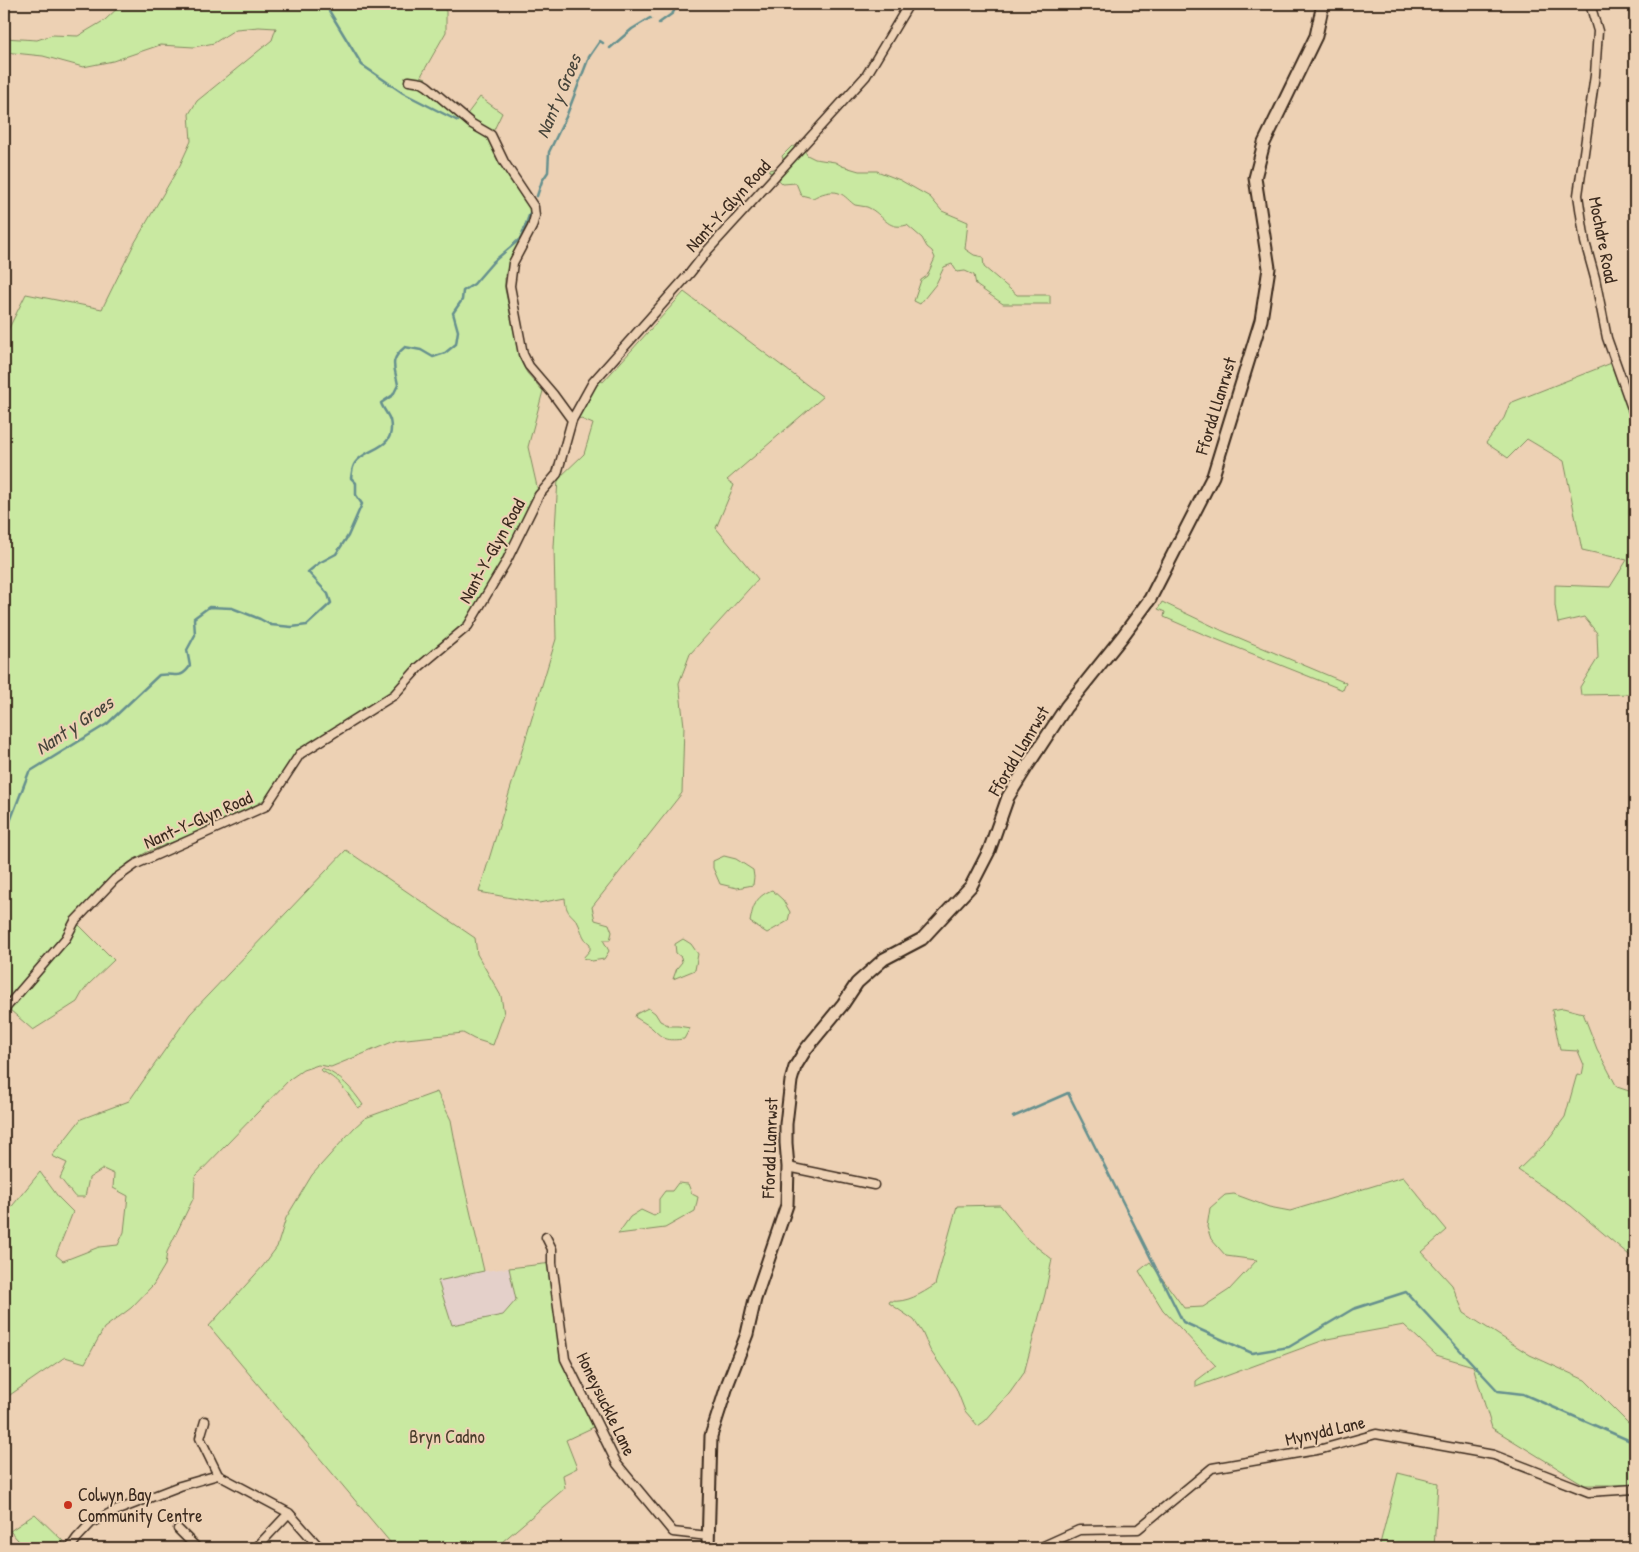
<svg xmlns="http://www.w3.org/2000/svg" width="1639" height="1552" font-family="'Patrick Hand',sans-serif">
	<style>
		.built { fill: #e4d0ca }
		.green { fill: #c9e9a1; stroke: #828a60 }
		.lines { fill: none; stroke-linecap: round; stroke-linejoin: round }
		.stream { stroke: #66908e; stroke-width: 2.5 }
		.minor-casing { stroke: #3b2a1e; stroke-width: 11 }
		.secondary-casing { stroke: #3b2a1e; stroke-width: 15 }
		.minor { stroke: #edd1b4; stroke-width: 8 }
		.secondary { stroke: #edd1b4; stroke-width: 11 }
		.poi-dot { fill: #c8321e; stroke: #edd1b4; stroke-width: 2 }
		.labels { text-anchor: middle; stroke-width: 4; stroke-linejoin: round; paint-order: stroke }
		.street-label { font-size: 18px; fill: #3b2a1e; stroke: #edd1b4 }
		.park-label { font-size: 18px; fill: #493d2b; stroke: #edd1b4 }
		.poi-label { font-size: 18px; fill: #3b2a1e; stroke: #edd1b4; text-anchor: start }
		.water-label { font-size: 19px; font-style: italic; fill: #46443a; stroke: #edd1b4 }
	</style>
	<rect width="100%" height="100%" fill="#edd1b4"/>
	<filter id="ink" filterUnits="userSpaceOnUse"><feTurbulence type="fractalNoise" baseFrequency=".02" numOctaves="2"/><feDisplacementMap in="SourceGraphic" scale="10" xChannelSelector="R" yChannelSelector="G"/><feConvolveMatrix kernelMatrix="1 2 1 2 8 2 1 2 1" color-interpolation-filters="sRGB"/></filter>
	<g filter="url(#ink)">
		<path class="built" d="M509,1268L516,1300L503,1315L452,1325L438,1281L484,1271Z"/>
		<path class="green" d="M122,4H437L446,11V32L421,76L426,78L422,83L465,117L480,97L502,113L491,136L535,216L523,244L515,251L505,275V289L520,359L527,373L543,391L528,447L538,491L501,565L466,621L392,692L316,739L290,761L265,799L256,805L214,826L147,852L128,863L85,904L89,906L76,922L114,960L89,984L82,993L77,1002L33,1030L10,1010L66,938L63,936L4,1005V338L26,294L102,309L134,244L180,165L191,141L189,114L197,101L272,40L276,28L259,27L236,29L214,43L194,47L160,45L113,61L83,67L43,56L4,52V38L37,40L52,35L78,36L105,20Z
			M792,146L804,149L807,155L815,159L835,162L842,166L859,171H877L900,180L930,197L942,211L968,222L965,249L974,255L983,257L984,267L1017,295H1050V304H1003L976,285L974,275L965,271L957,272L952,264L944,267L936,284L920,304L914,301L921,280L927,276L935,258L932,251L927,247L922,238L907,225C886,231 884,214 867,207C863,206 859,206 855,205C850,202 845,195 839,193C831,190 820,194 813,198L801,195L796,183L783,184L768,170L786,167L782,156Z
			M684,292L823,397L727,480L734,485L716,528L758,579L690,654L679,683L684,726L682,793L592,907L595,920L609,924L612,932L610,940H603L609,951L604,959L592,961L583,958L590,950V944C582,938 582,931 578,923C571,912 566,915 565,898L539,903L479,892L556,639L554,547L558,479L584,454L593,424L574,416L597,378L603,382Z
			M1614,362L1635,417V694L1581,695L1580,687L1598,658L1597,633L1584,617L1558,623L1555,606V585L1610,587L1627,560L1582,550L1564,461L1527,439L1508,458L1486,443L1504,418L1510,403Z
			M1162,602L1223,631L1346,683L1343,690L1203,634L1164,617L1165,612L1158,609Z
			M346,850L475,938L477,954L501,996L504,1014L493,1045L474,1039L463,1033L397,1040L331,1067L318,1065L303,1070L290,1079L195,1177L194,1197L167,1252L165,1265L153,1285L131,1308L104,1328L85,1363L65,1357L4,1399V1216L40,1172L59,1198L73,1212L56,1255L63,1261L99,1247L118,1245L124,1232L128,1196L113,1188L114,1174L103,1169L89,1178L85,1197H75L60,1178L67,1163L52,1156L81,1119L129,1101L190,1014Z
			M724,856L736,859L753,870L754,877L753,885L737,888L720,884L713,868V861Z
			M772,890L783,900L790,912L788,921L767,933L750,922C753,906 755,897 772,890Z
			M683,939L691,944L698,954L695,970L673,979L677,968L682,962L681,957L676,953L675,944Z
			M648,1008L655,1013L660,1021L670,1026H678L690,1028L684,1039C667,1041 664,1040 652,1028C647,1024 641,1021 635,1017L636,1014Z
			M1563,1008L1583,1013L1597,1049L1617,1087L1635,1093V1260L1571,1206L1518,1170L1544,1145L1565,1117L1577,1074L1582,1075L1584,1065L1578,1051L1560,1050L1552,1010Z
			M322,1068C341,1076 352,1089 363,1105L358,1108C346,1091 339,1079 320,1070Z
			M437,1092L451,1120L459,1163L484,1271L438,1281L452,1325L503,1315L516,1300L509,1268L552,1263L565,1359L598,1425L566,1440L577,1468L563,1475L565,1488L495,1548H395L209,1326L263,1266L277,1247L286,1218L312,1175L354,1128L365,1118Z
			M1403,1177L1447,1230L1422,1252L1452,1285L1464,1313L1530,1355L1585,1380L1628,1423L1635,1425V1485H1585L1492,1428L1473,1366L1436,1355L1404,1325L1327,1339L1196,1387V1381L1216,1366L1163,1310L1139,1271L1150,1262L1184,1308L1203,1307L1229,1290L1257,1260L1226,1256L1211,1239L1207,1227L1210,1208L1225,1195L1234,1194L1269,1207L1290,1211Z
			M678,1183L688,1184L692,1194L698,1197L695,1211L665,1228L618,1234L630,1217L641,1210L654,1216L659,1213V1199L665,1191H672Z
			M1000,1205L1029,1241L1052,1259L1045,1294L1024,1373L1009,1394L985,1421L978,1426L965,1411L956,1388L930,1350L922,1332L914,1320L889,1303L890,1301C907,1303 921,1294 935,1285L957,1206Z
			M1398,1473L1438,1483L1434,1548H1379Z
			M35,1514L63,1541L61,1548H25L10,1531Z"/>
		<g class="lines">
			<path class="stream" d="M325,4L362,65L403,93L458,121
				M659,23L673,13L677,4
				M610,48L632,29L650,18L651,19
				M537,196L542,181L548,172L549,152L566,117L589,57L600,41L603,43
				M4,837L29,772L107,724L159,675C175,672 180,681 190,666L187,650L195,635L194,618L209,607L232,608L260,619L271,625L292,627L307,625L331,603L328,594L308,572L319,563L336,554L348,536L362,504L356,495V483L351,478C352,473 352,467 355,463C367,446 397,451 390,420C388,414 383,409 381,403L393,395L398,385C395,367 388,361 405,347L421,350L433,357L445,353L456,344L458,331L453,313L462,300L463,291L474,284L493,262L521,238L531,210
				M1013,1117L1068,1093L1183,1322L1252,1353L1289,1347L1353,1309L1406,1292L1498,1391L1523,1394L1635,1443"/>
			<g class="minor-casing">
				<path id="minor" d="M1590,4L1598,31L1595,75L1578,195L1585,242L1595,278L1607,338L1635,417
					M409,81L422,83L427,86L472,124L491,135L504,162L534,207L535,216L532,227L513,263L510,286L523,354L529,366L553,394L572,420
					M4,1010L66,938L75,921L115,879L136,864L266,806L300,754L394,695L419,667L468,626L506,562L539,495L557,474L572,420L593,382L690,273L708,250L866,76L909,4
					M788,1167L874,1185
					M546,1237L552,1249V1263L565,1359L617,1464L673,1532L708,1536
					M205,1421L200,1438L218,1475
					M178,1529L197,1548
					M70,1548L77,1538L91,1523L110,1513L180,1486L218,1475L289,1513L320,1548
					M256,1548L289,1513
					M1039,1548L1079,1530L1138,1529L1212,1468L1322,1449L1376,1434L1494,1455L1589,1492L1635,1489"/>
			</g>
			<g class="secondary-casing">
				<path id="secondary" d="M708,1548L711,1436L728,1383L747,1334L755,1299L787,1205L788,1167L786,1143V1124L791,1081L795,1067L806,1049L843,1004L857,983L884,959L922,939L971,886L989,851L1008,797L1026,768L1066,707L1122,637L1150,599L1213,476L1261,320L1269,268L1255,178L1264,143L1316,36L1323,4"/>
			</g>
			<use href="#minor" class="minor"/>
			<use href="#secondary" class="secondary"/>
		</g>
	</g>
	<circle class="poi-dot" cx="68" cy="1505" r="5"/>
	<g class="labels">
		<g class="street-label">
			<text transform="translate(728 206) rotate(-48)" y="6">Nant-Y-Glyn Road</text>
			<text transform="translate(1603 240) rotate(79)" y="6">Mochdre Road</text>
			<text transform="translate(1216 406) rotate(-73)" y="6">Ffordd Llanrwst</text>
			<text transform="translate(492 551) rotate(-61)" y="6">Nant-Y-Glyn Road</text>
			<text transform="translate(1019 751) rotate(-59)" y="6">Ffordd Llanrwst</text>
			<text transform="translate(198 820) rotate(-24)" y="6">Nant-Y-Glyn Road</text>
			<text transform="translate(770 1148) rotate(-88)" y="6">Ffordd Llanrwst</text>
			<text transform="translate(606 1404) rotate(64)" y="6">Honeysuckle Lane</text>
			<text transform="translate(1325 1431) rotate(-13)" y="6">Mynydd Lane</text>
		</g>
		<g class="park-label">
			<text x="447" y="1443">Bryn Cadno</text>
		</g>
		<g class="poi-label">
			<text x="78" y="1501">Colwyn Bay<tspan x="78" dy="21">Community Centre</tspan></text>
		</g>
		<g class="water-label">
			<text transform="translate(558 96) rotate(-67)" y="7">Nant y Groes</text>
			<text transform="translate(74 725) rotate(-34)" y="7">Nant y Groes</text>
		</g>
	</g>
	<rect width="1639" height="1552" fill="none" stroke="#edd1b4" stroke-width="20"/>
	<rect x="10" y="10" width="1619" height="1532" fill="none" stroke="#3b2a1e" stroke-width="2" filter="url(#ink)"/>
</svg>
